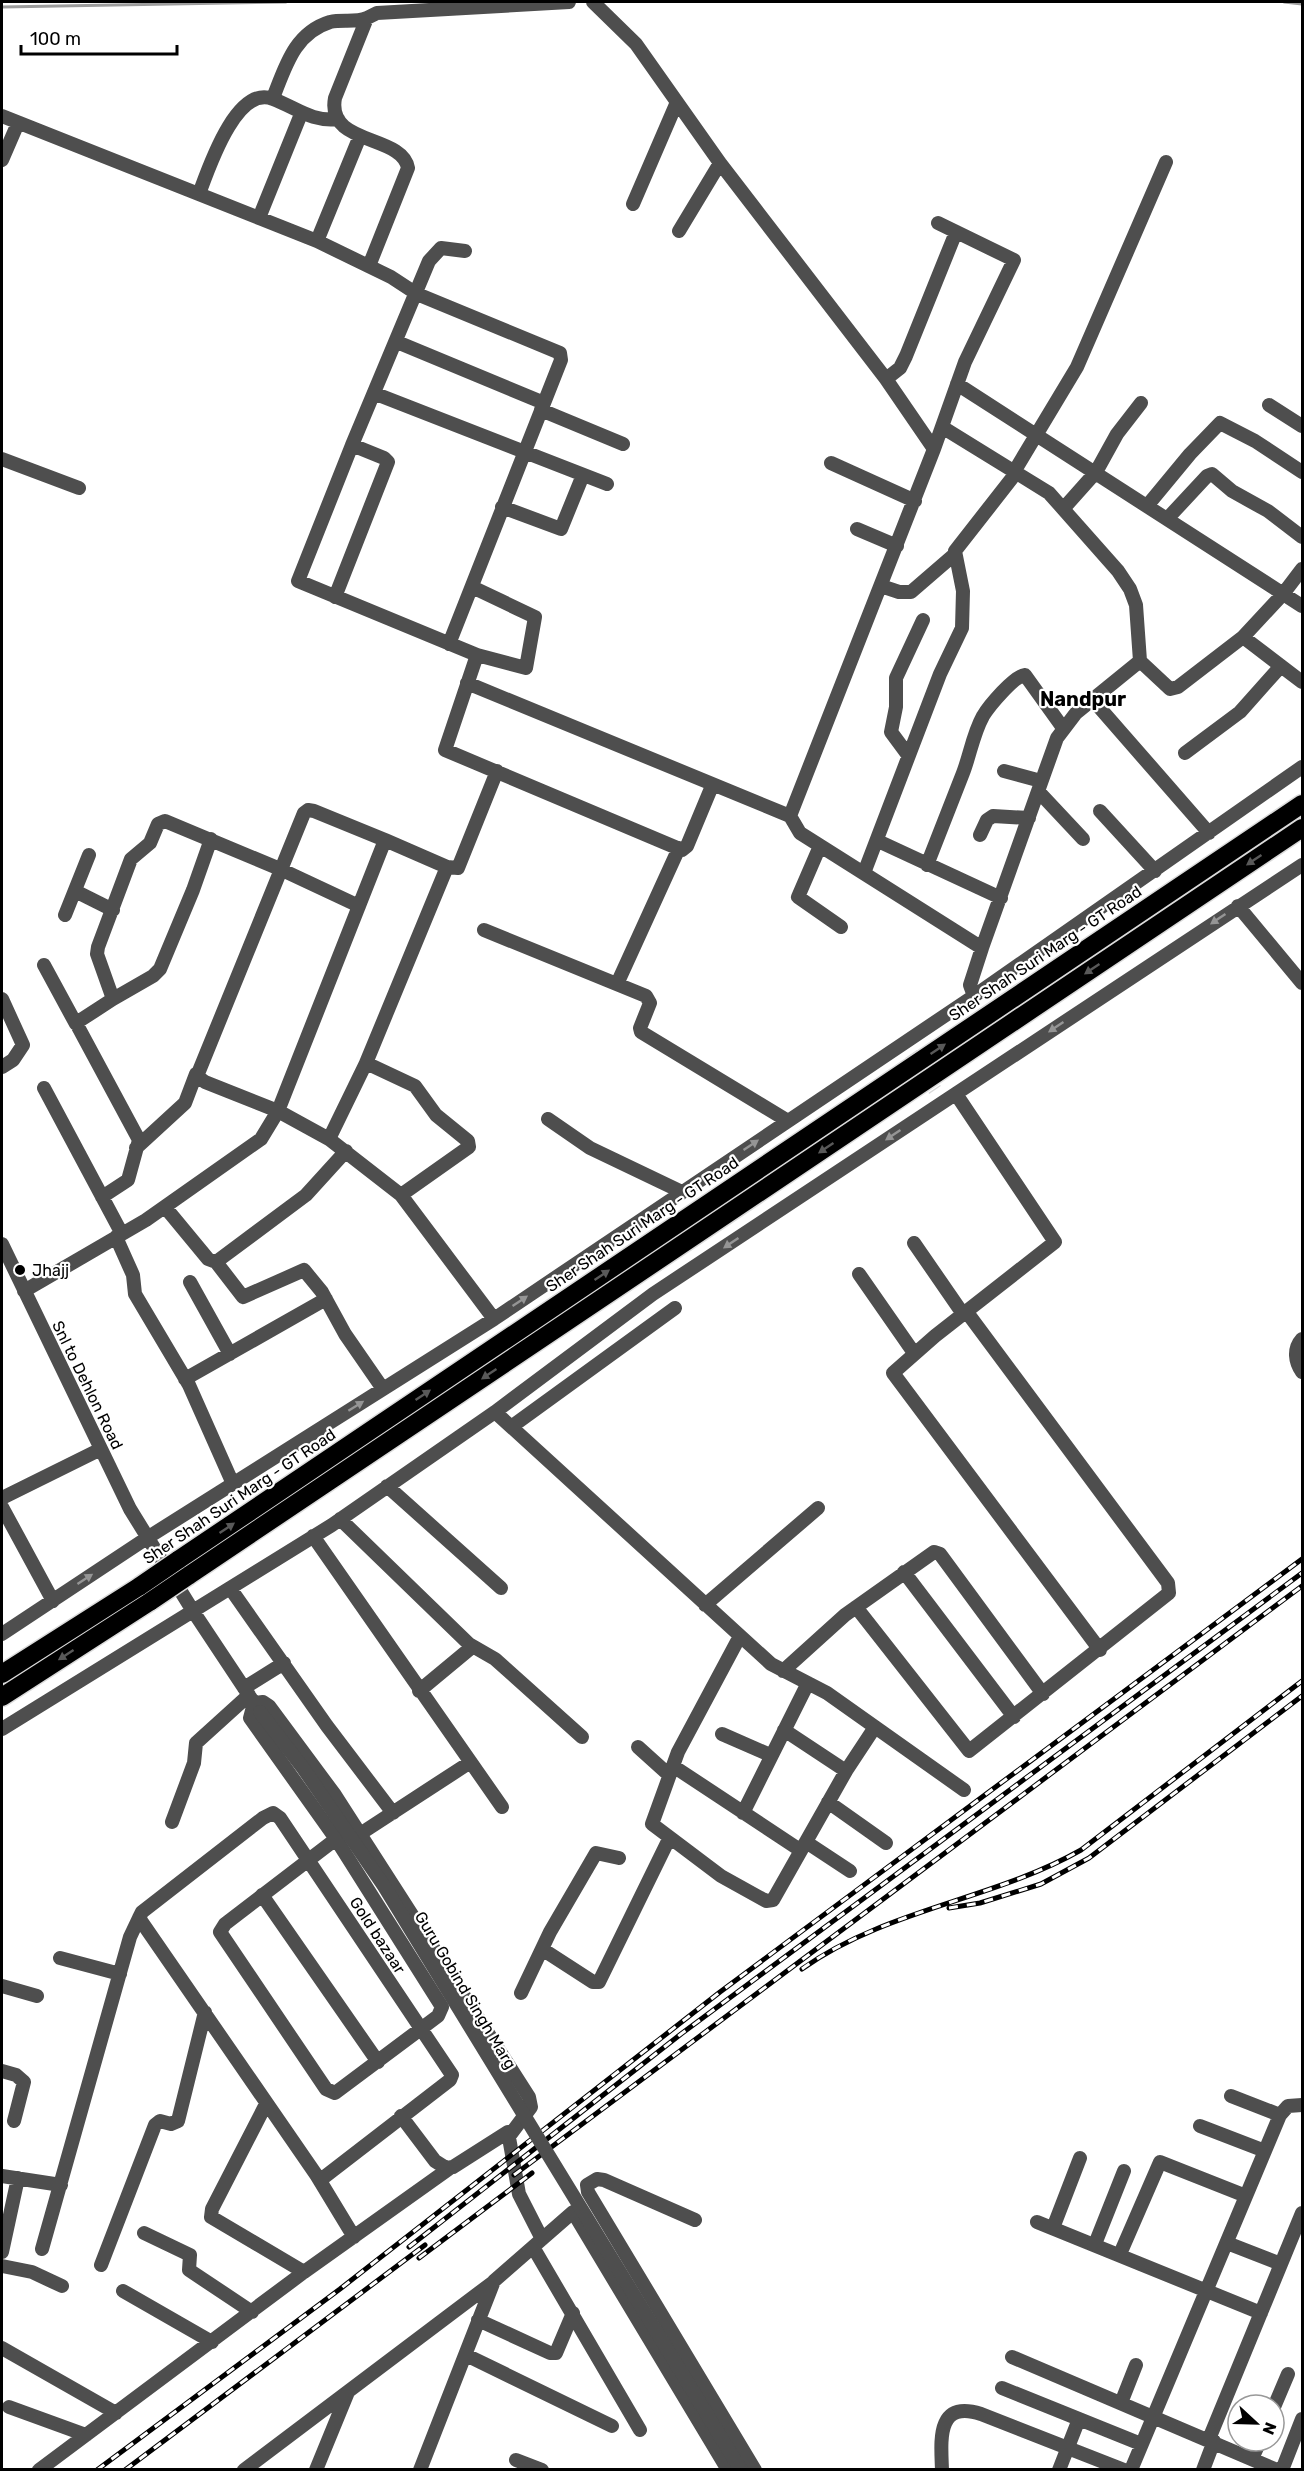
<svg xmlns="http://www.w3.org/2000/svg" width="1304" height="2471" font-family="Rubik,sans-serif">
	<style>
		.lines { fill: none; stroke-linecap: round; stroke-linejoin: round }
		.stream { stroke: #9c9c9c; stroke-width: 3 }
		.minor-tunnel { stroke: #d9d9d9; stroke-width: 14; stroke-dasharray: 14 7; stroke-linecap: butt }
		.highway-casing { stroke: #dbdbdb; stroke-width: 21 }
		.minor { stroke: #4e4e4e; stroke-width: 14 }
		.highway { stroke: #000; stroke-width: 18 }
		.rail-casing { stroke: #000; stroke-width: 5 }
		.rail { stroke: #fff; stroke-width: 3; stroke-dasharray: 9; stroke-linecap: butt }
		.highway-bridge-casing { stroke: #dbdbdb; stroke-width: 21; stroke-linecap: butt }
		.minor-bridge { stroke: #4e4e4e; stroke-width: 14 }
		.highway-bridge { stroke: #000; stroke-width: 18 }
		.oneway { fill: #595959 }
		.oneway2 { fill: #959595 }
		.poi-dot { fill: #000; stroke: #fff; stroke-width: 2 }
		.labels { text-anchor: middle; stroke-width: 4.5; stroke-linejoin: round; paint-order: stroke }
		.street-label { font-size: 16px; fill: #000; stroke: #fff }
		.poi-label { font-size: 16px; fill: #000; stroke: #fff; text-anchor: start }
		.quarter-label { font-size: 20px; font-weight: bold; fill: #000; stroke: #fff }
	</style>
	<rect width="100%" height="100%" fill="#fff"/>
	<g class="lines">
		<path class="stream" d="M1284,2L1302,4
			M2,7L286,2"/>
		<path class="minor-tunnel" d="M911,1054L935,1090"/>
		<g class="highway-casing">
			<path id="highway" d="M178,1560L1302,804
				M188,1576L1302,828
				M2,1674L140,1586
				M2,1697L151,1601"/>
		</g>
		<path class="minor" d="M593,2L636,44L720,163L886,379L934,449L790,816L800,833L982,948L970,985L974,996
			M273,98C285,68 294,33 330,22C343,19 355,23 367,18
			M2,116L317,241L391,277L417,294L560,353L561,360L449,644
			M2,160L18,123
			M199,194C208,170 236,84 273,99C297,108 311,122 338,119
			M633,204L677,102
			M259,218L301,114
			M679,231L720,163
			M317,241L360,136
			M369,266L408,168C402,134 326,146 335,98L367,18L377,13L569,2
			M397,342L544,403
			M886,379L900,368L906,356L956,232
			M957,384L1302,606
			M376,394L607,484
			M1269,405L1302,426
			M541,410L623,444
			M942,427L1049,493L1118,571L1130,589L1136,605L1140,661L1170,689L1178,687L1243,637L1283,594L1302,569
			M352,445L298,581L477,655L526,668L535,617L472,587
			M934,449L965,362L1014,260L938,223
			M2,459L79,488
			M831,463L915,501
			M1014,472L1077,367L1166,162
			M1147,506L1190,454L1220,423L1255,441L1302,472
			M502,507L561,529L583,475
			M1064,508L1096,472L1117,434L1141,403
			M1167,519L1207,476L1212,474L1232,491L1268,511L1302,537
			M857,529L897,546
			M881,586L899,592H911L955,554
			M335,597L388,462L384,458L352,445L429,261L441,248L465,251
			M1243,637L1302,682
			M477,655L445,750L682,850L687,846L712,786
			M467,683L790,816
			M1092,699L1209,833
			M1185,753L1240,712L1281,666
			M908,755L891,732L896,707V678L923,620
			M1004,771L1041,781
			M1038,791L1083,839
			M1100,811L1155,871
			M980,835L987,820L993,816L1029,818
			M385,840L314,811L308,810L304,813L197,1076L205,1082L278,1111L329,1139L401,1195L494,1319
			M878,841L1001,898
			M820,846L798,897L841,927
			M927,865C939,834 951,804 963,773C970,755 973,734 983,716C989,706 1014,676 1025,675L1063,728
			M864,873L940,674L962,628L963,591L955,551L1016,473
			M75,891L113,910
			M1238,906L1302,983
			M65,915L89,855
			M484,930L646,996L650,1003L640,1028L641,1032L788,1121
			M982,948L1057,738L1076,713L1140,661
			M44,965L76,1024
			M617,984L679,848
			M2,999L23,1045L13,1060L2,1067
			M113,999L153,976L160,969L193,890L211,839
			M366,1063L447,867
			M44,1088L122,1234
			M956,1094L1055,1242L935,1336L893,1373L1100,1650
			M548,1119L590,1148L682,1192
			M329,1139L366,1063L415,1086L436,1115L468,1141L469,1147L401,1195
			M136,1148L185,1103L196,1074
			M102,1197L128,1180L139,1140L76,1023L113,999L97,954L98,947L131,859L150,843L158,824L165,821L280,869L359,906
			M165,1207L208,1259L216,1262L306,1195L346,1151
			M116,1237L133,1275L135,1294L189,1385L233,1484
			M914,1243L963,1314
			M2,1244L130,1509L193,1611L258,1709
			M216,1262L243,1297L304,1270L322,1292L345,1334L383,1389
			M859,1274L914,1353
			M190,1282L230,1354
			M24,1291L146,1220L261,1139L278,1111L385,840L447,867L458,868L497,771
			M1302,1339C1293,1349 1295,1362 1302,1372
			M185,1379L326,1299
			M495,1412L771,1664L827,1693L964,1790
			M511,1427L675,1308
			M387,1486L501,1588
			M2,1498L101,1449
			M2,1507L53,1601
			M340,1519L469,1644L495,1659L582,1737
			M313,1536L502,1807
			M904,1572L1014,1717
			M230,1588L327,1726L393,1813
			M705,1605L818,1508
			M856,1607L969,1751L1169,1593L1168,1583L966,1311
			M2,1634L147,1538L494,1319L974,996L1302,767
			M740,1636L678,1752L652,1824L721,1876L766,1901L773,1900L846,1771L875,1727
			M783,1671L845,1615L934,1552L940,1554L1043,1694
			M244,1688L284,1663
			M419,1691L472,1647
			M2,1729L332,1525L495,1412L653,1294L1302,865
			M784,1730L846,1771
			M722,1734L770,1755
			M638,1747L669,1775
			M673,1766L800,1850
			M828,1802L886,1843
			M273,1813L280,1818L452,2075L450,2080L323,2178L317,2176L139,1918L142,1912L263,1818Z
			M743,1813L808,1683
			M172,1822L194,1763L196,1743L249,1695
			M360,1834L469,1763
			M336,1839L225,1924L220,1932L326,2089L335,2093L438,2016L442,2007L336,1839L250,1718L254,1703L263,1702L269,1706L335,1795L529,2097L531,2107L510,2135
			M806,1842L850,1871
			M262,1895L378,2062
			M542,1949L593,1982H599L669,1839
			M60,1958L120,1974
			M2,1986L37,1996
			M521,1993L550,1932L596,1853L619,1858
			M2,2071L16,2075L24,2082L14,2121
			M1231,2096L1280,2115
			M266,2104L212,2209L211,2217L304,2272
			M401,2116L435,2161L446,2168L453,2167L508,2132L519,2194L542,2239
			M1200,2126L1265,2151
			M2,2176L61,2185
			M317,2176L354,2237
			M695,2220L604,2180L597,2179L587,2185L588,2192L755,2470
			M1037,2222L1261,2313
			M1053,2228L1080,2158
			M144,2233L190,2255L189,2270L252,2312
			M1227,2243L1281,2264
			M1095,2244L1124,2171
			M533,2247L640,2430
			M42,2249L130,1937L139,1918
			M2,2252L18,2178
			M1120,2254L1160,2162L1246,2196
			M101,2265L155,2125L160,2121L171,2124L178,2121L205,2012
			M2,2266L32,2272L62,2286
			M123,2291L212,2342
			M478,2320L550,2353H556L573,2313
			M2,2348L116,2413
			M466,2355L612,2426
			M1012,2357L1277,2470
			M1002,2388L1141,2444
			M1121,2403L1136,2365
			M9,2407L86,2435
			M1274,2407L1288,2374
			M1209,2439L1302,2213
			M1252,2459L1260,2441
			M516,2460L542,2470
			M39,2470L304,2272L450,2168
			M244,2470L492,2283
			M316,2470L348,2392
			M420,2470L494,2281L573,2212L728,2470
			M942,2470C941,2440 936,2400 981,2414L1124,2470
			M1059,2470L1079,2419
			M1131,2470L1280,2115L1288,2106L1302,2105
			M1203,2470L1214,2441
			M1282,2470L1302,2419"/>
		<use href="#highway" class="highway"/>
		<g class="rail-casing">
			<path id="rail" d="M949,1908L980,1903L1041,1884L1089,1858L1302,1696
				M802,1969C886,1909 993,1900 1081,1850L1302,1681
				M514,2175L1302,1586
				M409,2247L681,2034L1302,1573
				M419,2258L532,2173
				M97,2470L340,2289L720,1992L1302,1559
				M125,2470L425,2245"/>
		</g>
		<use href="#rail" class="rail"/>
		<g class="highway-bridge-casing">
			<path id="highway-bridge" d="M140,1586L178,1560
				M151,1601L188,1576"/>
		</g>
		<path class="minor-bridge" d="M260,1712L303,1768L384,1886L741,2470"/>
		<use href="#highway-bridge" class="highway-bridge"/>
	</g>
	<defs><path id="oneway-solid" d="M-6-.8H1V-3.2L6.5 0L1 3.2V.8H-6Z" transform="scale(1.5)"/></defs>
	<g class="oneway">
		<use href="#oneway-solid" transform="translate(1254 860) rotate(146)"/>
		<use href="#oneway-solid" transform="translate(1092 969) rotate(146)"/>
		<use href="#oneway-solid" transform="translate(938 1049) rotate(-34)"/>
		<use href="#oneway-solid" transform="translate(826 1148) rotate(146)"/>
		<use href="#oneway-solid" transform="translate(602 1275) rotate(-34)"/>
		<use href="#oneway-solid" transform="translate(489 1374) rotate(146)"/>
		<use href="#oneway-solid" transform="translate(423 1395) rotate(-34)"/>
		<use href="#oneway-solid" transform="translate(227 1528) rotate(-34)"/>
		<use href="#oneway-solid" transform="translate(66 1655) rotate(147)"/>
	</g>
	<g class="oneway2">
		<use href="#oneway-solid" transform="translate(1218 919) rotate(146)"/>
		<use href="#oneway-solid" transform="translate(1056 1027) rotate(146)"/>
		<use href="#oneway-solid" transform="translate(893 1135) rotate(146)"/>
		<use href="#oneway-solid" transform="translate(751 1145) rotate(-34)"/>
		<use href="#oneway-solid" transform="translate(731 1243) rotate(146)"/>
		<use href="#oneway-solid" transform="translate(520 1301) rotate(-34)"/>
		<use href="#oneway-solid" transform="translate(356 1406) rotate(-32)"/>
		<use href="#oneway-solid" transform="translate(85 1579) rotate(-33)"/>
	</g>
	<circle class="poi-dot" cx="20" cy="1270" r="6"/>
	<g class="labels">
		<g class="street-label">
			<text transform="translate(1045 953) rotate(-34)" y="6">Sher Shah Suri Marg - GT Road</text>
			<text transform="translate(642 1224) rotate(-34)" y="6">Sher Shah Suri Marg - GT Road</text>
			<text transform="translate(88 1385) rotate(64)" y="6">Snl to Dehlon Road</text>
			<text transform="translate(239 1496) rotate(-34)" y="6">Sher Shah Suri Marg - GT Road</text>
			<text transform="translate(378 1935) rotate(57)" y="6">Gold bazaar</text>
			<text transform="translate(466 1990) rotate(59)" y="6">Guru Gobind Singh Marg</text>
		</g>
		<g class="poi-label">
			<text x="32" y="1276">Jhajj</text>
		</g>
		<g class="quarter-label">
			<text x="1083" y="706">Nandpur</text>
		</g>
	</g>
	<rect width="1304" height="2471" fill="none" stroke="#000000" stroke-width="6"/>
	<g transform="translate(1256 2423) rotate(112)"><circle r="28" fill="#ffffff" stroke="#999999" stroke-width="1.5"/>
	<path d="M0-4.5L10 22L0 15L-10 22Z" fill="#000000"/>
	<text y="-9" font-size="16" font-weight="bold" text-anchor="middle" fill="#000000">N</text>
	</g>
	<path d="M21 45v9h156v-9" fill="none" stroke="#000000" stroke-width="3"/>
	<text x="30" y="45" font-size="18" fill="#000000" stroke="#ffffff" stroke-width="4.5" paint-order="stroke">100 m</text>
</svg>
